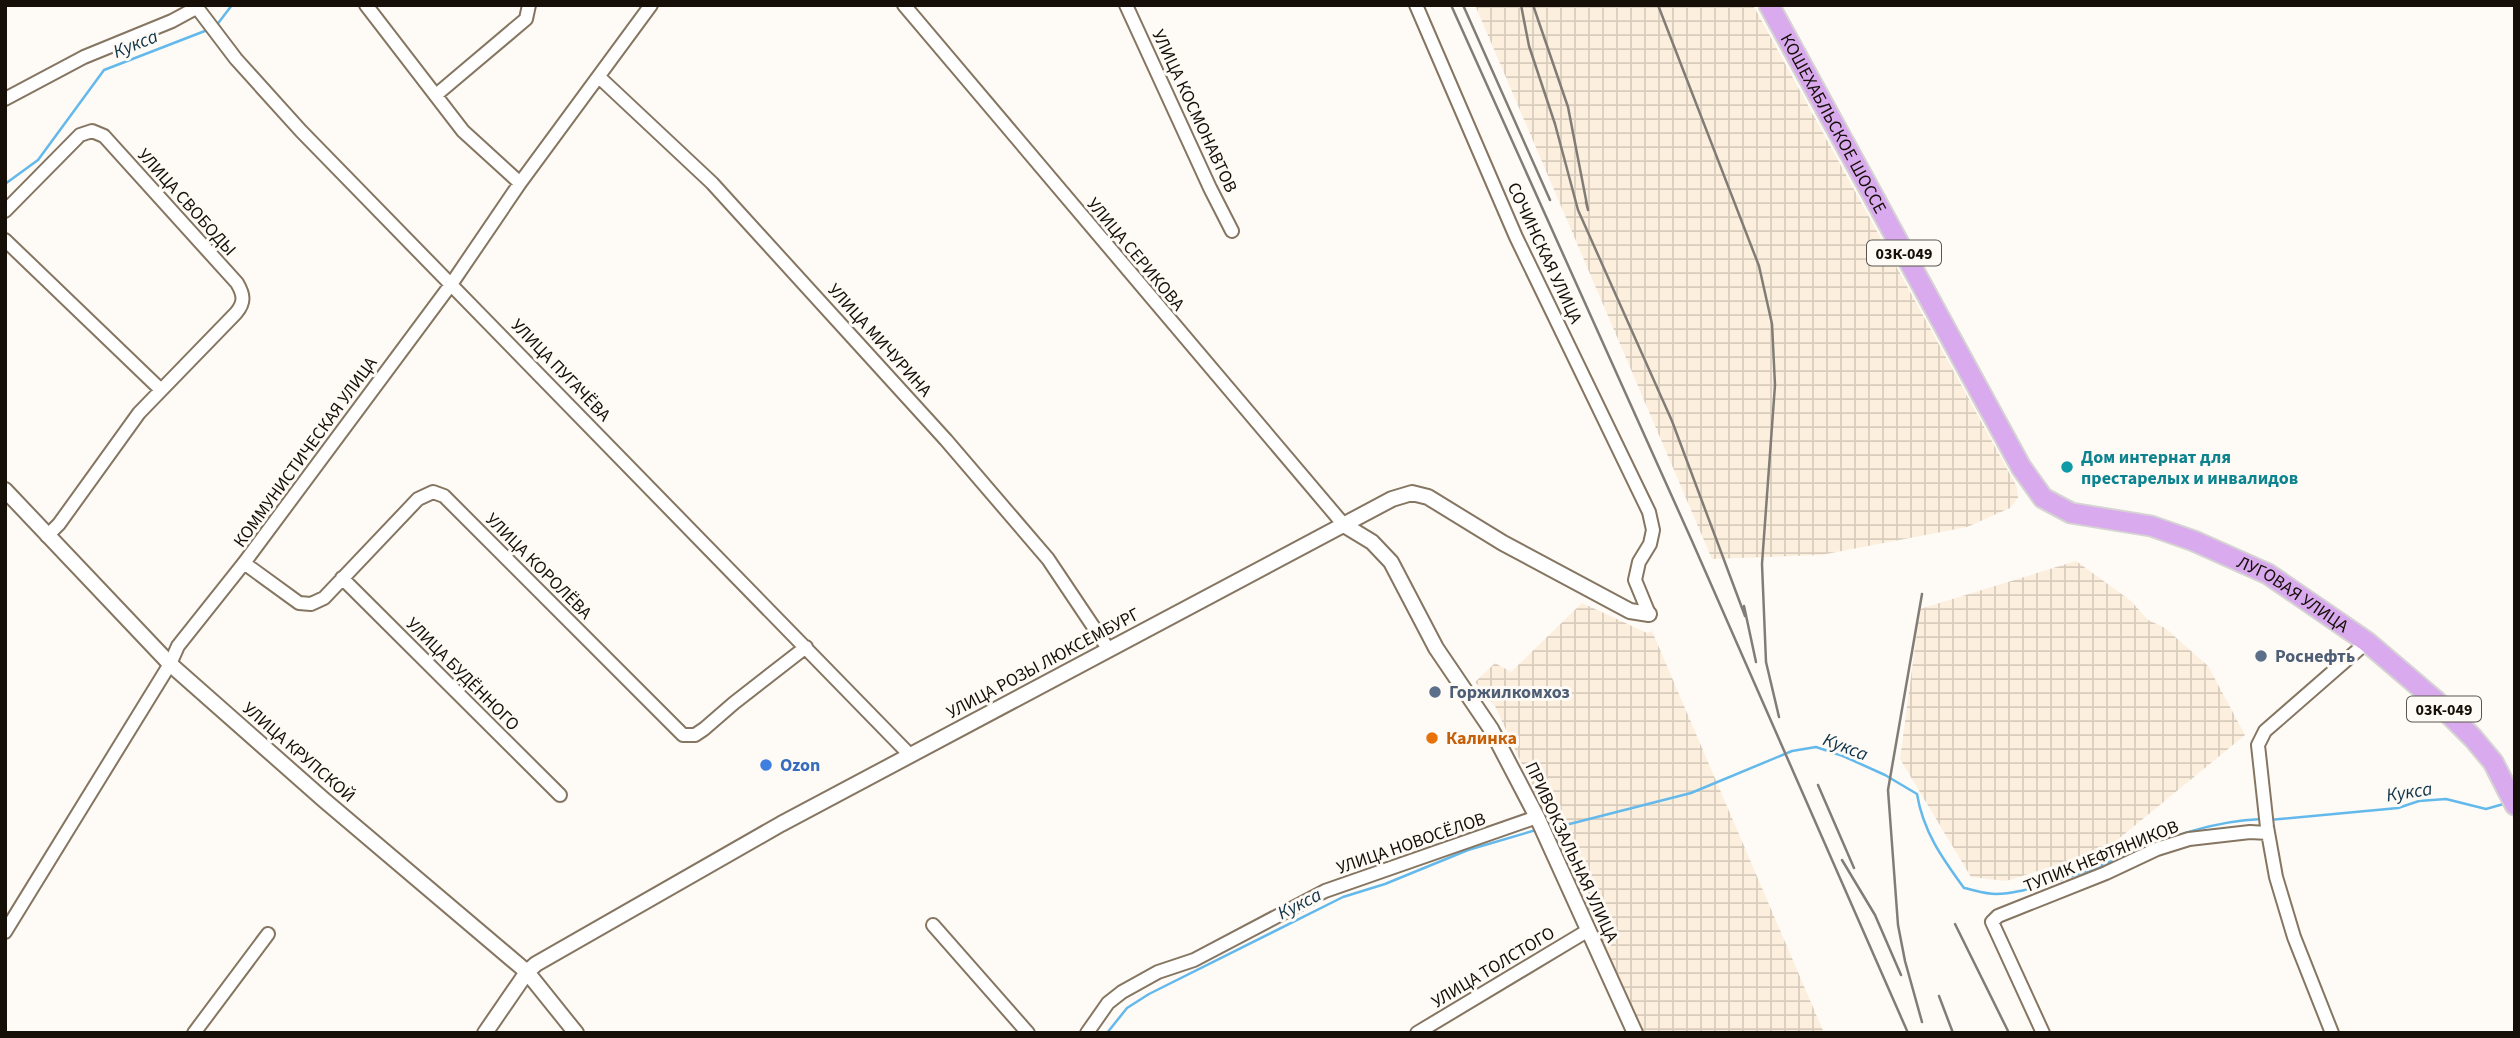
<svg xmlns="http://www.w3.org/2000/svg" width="2520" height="1038" font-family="'Source Sans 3',sans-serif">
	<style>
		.industrial { fill: url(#industrial-grid) }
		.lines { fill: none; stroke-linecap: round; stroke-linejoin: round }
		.stream { stroke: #63b9eb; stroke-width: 2.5 }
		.minor-casing { stroke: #857561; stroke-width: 16 }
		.tertiary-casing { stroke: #857561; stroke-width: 18 }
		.primary-casing { stroke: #d5d4d2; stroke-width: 23 }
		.minor { stroke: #fff; stroke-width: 12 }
		.tertiary { stroke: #fff; stroke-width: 14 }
		.primary { stroke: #d9aaee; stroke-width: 19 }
		.rail { stroke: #817c76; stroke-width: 2.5 }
		.culture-dot { fill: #0f9aa8; stroke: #fefaf5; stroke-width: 2.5 }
		.service-dot { fill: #5c6f8a; stroke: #fefaf5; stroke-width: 2.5 }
		.food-dot { fill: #e8710a; stroke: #fefaf5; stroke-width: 2.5 }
		.shop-dot { fill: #3f7fe0; stroke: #fefaf5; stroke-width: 2.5 }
		.labels { text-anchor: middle; stroke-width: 6; stroke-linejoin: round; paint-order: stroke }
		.shield { fill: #fefaf5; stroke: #5b564e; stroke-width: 2 }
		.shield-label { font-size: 16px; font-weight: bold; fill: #150f07 }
		.street-label { font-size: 18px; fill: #150f07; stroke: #fefaf5 }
		.culture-label { font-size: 18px; font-weight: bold; fill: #0d838f; stroke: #fefaf5; text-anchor: start }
		.service-label { font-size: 18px; font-weight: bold; fill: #4e5e75; stroke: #fefaf5; text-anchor: start }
		.food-label { font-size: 18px; font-weight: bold; fill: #c56008; stroke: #fefaf5; text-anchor: start }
		.shop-label { font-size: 18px; font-weight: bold; fill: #366cbe; stroke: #fefaf5; text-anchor: start }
		.water-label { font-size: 19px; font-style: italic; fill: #0e3449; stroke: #fefaf5 }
	</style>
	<defs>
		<pattern id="industrial-grid" width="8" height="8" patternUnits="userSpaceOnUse" patternTransform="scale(1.75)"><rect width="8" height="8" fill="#fdefde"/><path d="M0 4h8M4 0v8" fill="none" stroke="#d8ccbd"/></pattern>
	</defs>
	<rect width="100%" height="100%" fill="#fefaf5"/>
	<path class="industrial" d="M1475,5H1753L2017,487L2018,498L2010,508L1967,527L1821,555L1712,559Z
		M2076,561L2131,601L2148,620L2165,628L2208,666L2245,735L2105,850L2006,881L1971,877L1900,759L1920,609Z
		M1582,603L1647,633L1652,631L1824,1033H1642L1562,851L1495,706L1475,682L1495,663L1511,672Z"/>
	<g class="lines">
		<path class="stream" d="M216,26L232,5
			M5,184L38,160L104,70L210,29
			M2269,820L2398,808L2419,801L2446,799L2486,809L2507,803
			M1550,829L1691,793L1792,751L1816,747L1843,756L1885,775L1917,794C1923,831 1942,858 1964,888C1974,890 1986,894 1996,894C2015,894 2035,887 2053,882C2127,861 2182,822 2262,819
			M1107,1033L1127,1008L1149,994L1343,897L1385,884L1468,850L1536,830"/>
		<g class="minor-casing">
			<path id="minor" d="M195,5L236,59L301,131L909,754
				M366,5L463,131L520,183
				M904,5L1344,525
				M1126,5L1210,188L1232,231
				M1416,5L1516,237L1649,512L1653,530L1650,544L1639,562L1635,580L1649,614
				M599,77L712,183L946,440L1048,559L1109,650
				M436,95L526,19L529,5
				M5,99L84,57L172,21L196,8
				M5,211L80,135L92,131L104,136L237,283C244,295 245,302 236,313L139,413L59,524L47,536
				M5,240L160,389
				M244,563L299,603L311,604L324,598L418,499L433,492L444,496L683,735H695L704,729L734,703L806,647
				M342,578L560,795
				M933,925L1028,1033
				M5,932L170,664L178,646L244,563L452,283L520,183L651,5
				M194,1033L268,934
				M1087,1033L1108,1003L1122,992L1158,972L1194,960L1325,891L1537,817
				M1417,1033L1587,931
				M2043,1033L1992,922L1998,916L2106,873L2157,849L2189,839L2250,832L2268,833
				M2332,1033L2294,937L2276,877L2267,827L2258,745L2265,731L2367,642"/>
		</g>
		<g class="tertiary-casing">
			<path id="tertiary" d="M5,490L170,664L324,800L527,972L576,1033
				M1344,525L1372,542L1391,562L1436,648L1491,729L1537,817L1635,1033
				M485,1033L527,972L536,964L781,824L1392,499L1412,493L1428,497L1503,543L1630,611L1649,614"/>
		</g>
		<g class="primary-casing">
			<g id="primary">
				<path id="s1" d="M1769,5L2021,467L2043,498L2071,513L2151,526L2194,541L2268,574L2367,642L2435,700L2473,738L2493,762L2515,805"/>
			</g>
		</g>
		<use href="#minor" class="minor"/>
		<use href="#tertiary" class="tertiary"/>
		<use href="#primary" class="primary"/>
		<path class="rail" d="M1451,5L1692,541L1908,1033
			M1463,5L1550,200
			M1521,5L1529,46L1555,124L1578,210L1672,421L1745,616
			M1533,5L1568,107L1588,210L1586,202
			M1658,5L1759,266L1772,324L1775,385L1762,564L1766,662L1779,717
			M1922,594L1888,790L1898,925L1905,961L1922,1022
			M1744,606L1756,662
			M1818,785L1854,868
			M1842,860L1875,915L1901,975
			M1955,924L2009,1033
			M1939,996L1953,1033"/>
	</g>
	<circle class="culture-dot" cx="2067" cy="467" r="7"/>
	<g class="service-dot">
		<circle cx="2261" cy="656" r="7"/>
		<circle cx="1435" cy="692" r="7"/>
	</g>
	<circle class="food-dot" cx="1432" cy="738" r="7"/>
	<circle class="shop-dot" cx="766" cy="765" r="7"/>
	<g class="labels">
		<g class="shield">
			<rect x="1867" y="240.5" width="74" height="25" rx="5"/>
			<rect x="2407" y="696.5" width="74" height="25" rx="5"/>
		</g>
		<g class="shield-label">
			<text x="1904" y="259">03К-049</text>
			<text x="2444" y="715">03К-049</text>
		</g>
		<g class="street-label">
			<text transform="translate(1195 111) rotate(65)" y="6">УЛИЦА КОСМОНАВТОВ</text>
			<text dy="6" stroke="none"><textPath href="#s1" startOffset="135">КОШЕХАБЛЬСКОЕ ШОССЕ</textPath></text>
			<text transform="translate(187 202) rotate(48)" y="6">УЛИЦА СВОБОДЫ</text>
			<text transform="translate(1545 253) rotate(65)" y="6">СОЧИНСКАЯ УЛИЦА</text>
			<text transform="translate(1136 254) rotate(50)" y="6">УЛИЦА СЕРИКОВА</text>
			<text transform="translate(880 340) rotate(48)" y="6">УЛИЦА МИЧУРИНА</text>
			<text transform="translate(561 370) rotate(46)" y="6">УЛИЦА ПУГАЧЁВА</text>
			<text transform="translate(305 452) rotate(-54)" y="6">КОММУНИСТИЧЕСКАЯ УЛИЦА</text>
			<text transform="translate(539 566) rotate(45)" y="6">УЛИЦА КОРОЛЁВА</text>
			<text dy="6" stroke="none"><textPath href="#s1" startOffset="835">ЛУГОВАЯ УЛИЦА</textPath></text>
			<text transform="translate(1043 663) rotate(-28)" y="6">УЛИЦА РОЗЫ ЛЮКСЕМБУРГ</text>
			<text transform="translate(463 674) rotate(45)" y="6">УЛИЦА БУДЁННОГО</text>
			<text transform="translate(299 752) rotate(41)" y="6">УЛИЦА КРУПСКОЙ</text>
			<text transform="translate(1411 843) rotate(-19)" y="6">УЛИЦА НОВОСЁЛОВ</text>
			<text transform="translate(1572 852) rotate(65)" y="6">ПРИВОКЗАЛЬНАЯ УЛИЦА</text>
			<text transform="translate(2101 856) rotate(-22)" y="6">ТУПИК НЕФТЯНИКОВ</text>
			<text transform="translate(1493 967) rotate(-31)" y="6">УЛИЦА ТОЛСТОГО</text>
		</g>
		<g class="culture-label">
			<text x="2081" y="463">Дом интернат для<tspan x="2081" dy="21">престарелых и инвалидов</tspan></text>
		</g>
		<g class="service-label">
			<text x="2275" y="662">Роснефть</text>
			<text x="1449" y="698">Горжилкомхоз</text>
		</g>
		<g class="food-label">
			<text x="1446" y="744">Калинка</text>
		</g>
		<g class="shop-label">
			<text x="780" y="771">Ozon</text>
		</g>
		<g class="water-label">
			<text transform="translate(135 43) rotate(-22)" y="7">Кукса</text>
			<text transform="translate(1846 746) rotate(21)" y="7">Кукса</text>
			<text transform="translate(2409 791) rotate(-9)" y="7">Кукса</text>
			<text transform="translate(1299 903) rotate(-27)" y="7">Кукса</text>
		</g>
	</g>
	<rect width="2520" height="1038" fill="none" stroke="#150f07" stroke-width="14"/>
</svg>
